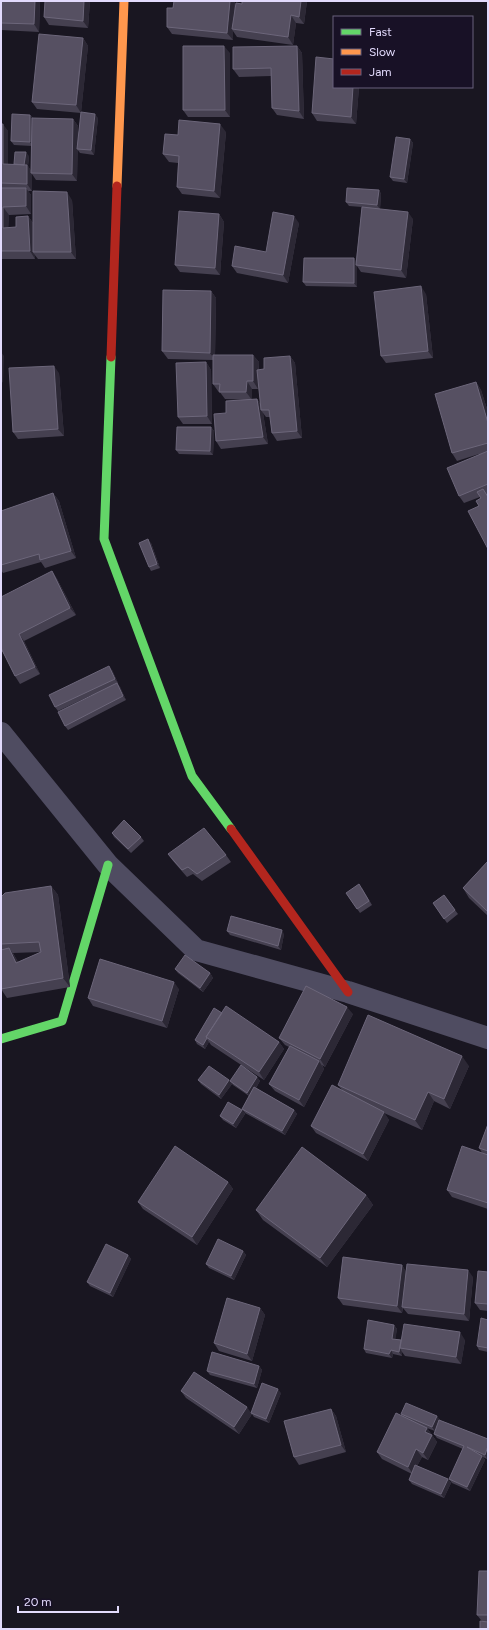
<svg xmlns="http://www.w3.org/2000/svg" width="489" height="1630" font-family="Figtree,sans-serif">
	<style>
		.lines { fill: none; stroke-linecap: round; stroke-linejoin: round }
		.street { stroke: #4f4c61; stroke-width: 22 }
		.fast { stroke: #63d668; stroke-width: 9 }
		.slow { stroke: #ff974d; stroke-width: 9 }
		.jam { stroke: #b3261e; stroke-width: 9 }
		.wall { fill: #454050; fill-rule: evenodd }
		.shaded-wall { fill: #2c2835 }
		.building { fill: #565062; stroke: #6c667a }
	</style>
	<rect width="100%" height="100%" fill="#191621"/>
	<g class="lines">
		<path class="street" d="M1,733L108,865L196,950L348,992L488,1038"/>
		<path class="fast" d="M111,357L104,539L192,776L231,829
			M1,1039L62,1021L108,865"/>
		<path class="slow" d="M117,186L124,1"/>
		<path class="jam" d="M111,357L117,186
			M231,829L348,992"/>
	</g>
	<path class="wall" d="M1,1H40L39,32L1,30Z
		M45,1H90L88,28L49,25L44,17Z
		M174,1H235V11L242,4V1H307L304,24L296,23L293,45L237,37L233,31V40L172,34L167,27L173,8Z
		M83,38L88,46L81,112L98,118L94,155L80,153L77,149L81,113L37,109L32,102Z
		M297,46L302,53L304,119L277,115L272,108L271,76L239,77L233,69Z
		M230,53V117H188L183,110Z
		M334,87H359L356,124L317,121L312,113Z
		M30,115L33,118L73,119L78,126L77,181L36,180L32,174V191H28L31,195V214L9,215L8,228L16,227L28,216L33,223L72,200L76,259H38L34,254L35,259H1V124L8,131V164L15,165L29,156L28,166L31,171L32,146L14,145L11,141Z
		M226,132L220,198L182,194L177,187L178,163L169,162L163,154L178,135Z
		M410,139L413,143L407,183L393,181L390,177Z
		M379,190L381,194L380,209L413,219L406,278L361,272L357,266V287L306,286L303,282L356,261L362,207L349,206L346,202Z
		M219,214L224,222L220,275L180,272L175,265Z
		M299,223L288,283L237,273L232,266L266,252Z
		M211,291L216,298L215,355H253L259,362V370L264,369L290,356L295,363L302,438L277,441L272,433L270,417H266L263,413L268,444L221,449L216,441L226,413L251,400L225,399L219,391H218L213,384V360L168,359L162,351ZM258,384L261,405L257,399L252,400V389H258Z
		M426,294L433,358L386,363L381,356Z
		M206,362L211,370L212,424H183L178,417Z
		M59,373L64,436L18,439L13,432Z
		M476,382L481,390L488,412V493L487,494L488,495V549L479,506L481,498L480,497L464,503L459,496L479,454L457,461L452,453Z
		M211,427L214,431L213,455L179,454L176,450Z
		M53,493L59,501L76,558L45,568L41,562L3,573L1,570V511Z
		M151,543L160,568L151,571L149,567Z
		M52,571L57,579L76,615L24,641L40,674L20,684L15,676L1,648Z
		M112,670L118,683H117L120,687L126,700L68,730L65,726L92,695L58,711L55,707Z
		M112,833L141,837L144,841L131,853L114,837Z
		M168,854L226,855L231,862L202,881L193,874L187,877L173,861Z
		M488,861V916L469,898L463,888Z
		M51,886L58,895L70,987L7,998L1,989V897ZM41,952L18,962L13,953Z
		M362,888L372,905L360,913L346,893Z
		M444,895L458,914L447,923L433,903Z
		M227,931L284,934L281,950L230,935Z
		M175,969L210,973L213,978L203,992L178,973Z
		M179,989L167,1028L93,1006L88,998Z
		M222,1013L279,1042L284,1049L264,1080L211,1045L209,1042L205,1049L197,1044L195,1040Z
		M353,1014L325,1067L322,1065L324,1069L304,1107L275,1091L269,1084L289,1047L285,1045L279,1038Z
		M469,1066L450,1109L434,1101L422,1130L384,1113L389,1120L368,1161L316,1133L311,1126L342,1090L338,1085Z
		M257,1077L260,1081L256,1088L294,1110L297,1114L285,1135L245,1113L242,1109L249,1096L233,1085L230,1081Z
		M198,1080H229L232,1084L221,1099L201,1084Z
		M242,1110L245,1114L236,1128L223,1120L220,1116Z
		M488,1124V1209L452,1197L447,1190L483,1154L479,1148Z
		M228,1182L233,1189L197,1245L143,1209L138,1202Z
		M366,1195L373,1205L327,1267L263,1220L256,1210Z
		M243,1251L246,1255L234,1280L209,1268L206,1264Z
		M128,1255L131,1259L113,1297L90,1286L87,1282Z
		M402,1265L406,1272L473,1277L469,1321L408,1314L403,1308L402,1313L343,1305L338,1298Z
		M488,1272V1311L480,1310L475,1303Z
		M260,1308L265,1315L252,1361L219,1351L214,1343Z
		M488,1320V1352L479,1350L477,1346Z
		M394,1325L397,1329L395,1339L401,1340H465L461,1364L405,1356L402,1352V1356L393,1354L392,1358L366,1353L364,1349Z
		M259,1366L262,1370L257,1388L210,1375L207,1371Z
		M181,1391L251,1413L281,1393L269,1423L254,1417L252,1414L239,1434L186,1398Z
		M331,1409L336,1416L346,1452L299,1465L294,1457Z
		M401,1414L437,1416L439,1420L488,1439V1457L487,1459L483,1457L485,1460L470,1491L452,1483L449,1479L463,1449L437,1438L434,1434L437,1425L435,1431L427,1428L437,1442L428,1460L422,1457L417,1466L448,1479L451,1483L444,1498L412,1484L409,1480L412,1474L382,1459L377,1452L402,1416Z
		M488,1571V1629L477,1615Z"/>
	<path class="shaded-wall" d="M35,1H40L39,32L34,24Z
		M84,1H90L88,28L83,21Z
		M230,1H235L233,30L232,29L233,31V40L227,33Z
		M301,1H307L304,24L299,17Z
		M291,15L296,23L293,45L288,37Z
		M83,38L88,46L81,113L76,105Z
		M224,46L230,53V117L225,110Z
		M297,46L302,53L304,119L299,111Z
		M353,87H359L356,124L351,117Z
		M95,114L98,118L94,155L91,150Z
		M30,115L33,119V146L30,142Z
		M73,119L78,126L77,181L72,174Z
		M3,124L8,131V172L3,164Z
		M220,124L226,132L220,198L214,191Z
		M410,139L413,143L407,183L404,179Z
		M26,152L29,156L28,166L32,172L31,173L32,174V191L27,184L24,165Z
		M26,188L31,195V214L26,206Z
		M379,190L381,194L380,209L377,205Z
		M67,192L72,200L76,259L71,252Z
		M3,207L9,215L8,236L3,228Z
		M408,212L413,219L406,278L401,270Z
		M219,214L224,222L220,275L215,268Z
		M28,216L33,223V252L34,254L35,259L30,251Z
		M294,216L299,223L288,283L283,275Z
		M354,258L357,262L356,265L357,266V287L354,283Z
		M421,286L426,294L433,358L428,351Z
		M211,291L216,298L215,360L210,353Z
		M1,352L4,356L3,383L1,380Z
		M253,355L259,362L258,389L253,381Z
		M290,356L295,363L302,438L297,431Z
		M206,362L211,370L212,424L207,416Z
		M54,366L59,373L64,436L58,429Z
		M247,381L252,389V400L246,392Z
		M476,382L481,390L488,412V423Z
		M257,399L262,407L261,410L263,413L268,444L263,437Z
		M211,427L214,431L213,455L210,451Z
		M53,493L59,501L76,558L71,551Z
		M148,539L151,543L160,568L157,564Z
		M52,571L57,579L76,615L70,608Z
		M19,634L24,641L40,674L35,667Z
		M109,666L112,670L118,683L115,679Z
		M117,683L120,687L126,700L123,696Z
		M51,886L58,895L70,987L63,978Z
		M282,930L284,934L281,950L278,946Z
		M9,948L16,958L22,972L16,963Z
		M210,973L213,978L203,992L200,988Z
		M174,982L179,989L167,1028L162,1021Z
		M347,1007L353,1014L325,1067L320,1059Z
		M206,1038L209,1042L205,1049L203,1045Z
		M279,1042L284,1049L264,1080L259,1072Z
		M462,1056L469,1066L450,1109L444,1099Z
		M319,1061L324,1069L304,1107L299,1100Z
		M257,1077L260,1081L250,1097L247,1093Z
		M229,1080L232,1084L221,1099L219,1095Z
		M428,1092L434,1101L422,1130L415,1120Z
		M242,1110L245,1114L236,1128L233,1124Z
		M294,1110L297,1114L285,1135L282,1131Z
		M384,1112L389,1120L368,1161L363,1154Z
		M228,1182L233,1189L197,1245L192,1237Z
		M366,1195L373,1205L327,1267L320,1258Z
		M243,1251L246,1255L234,1280L231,1276Z
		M128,1255L131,1259L113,1297L110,1293Z
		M402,1265L407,1273L402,1313L397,1306Z
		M468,1270L473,1277L469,1321L464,1314Z
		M260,1308L265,1315L252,1361L247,1354Z
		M394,1325L397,1329L395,1343L392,1339Z
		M460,1332L465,1340L461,1364L456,1357Z
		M401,1340L400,1348L402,1352V1356L399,1352Z
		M391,1350L393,1354L392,1358L389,1354Z
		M259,1366L262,1370L257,1388L254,1384Z
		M278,1389L281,1393L269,1423L266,1419Z
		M247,1407L252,1414L239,1434L234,1427Z
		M331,1409L336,1416L346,1452L341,1445Z
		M437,1416L440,1420L435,1431L432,1427Z
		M427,1428L437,1442L428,1460L423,1453L425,1432Z
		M488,1446V1457L487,1459L485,1455Z
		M416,1449L422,1457L413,1474L408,1467Z
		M482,1456L485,1460L470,1491L467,1487Z
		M448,1479L451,1483L444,1498L441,1494Z"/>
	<path class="building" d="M1,1H35L34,24L1,23Z
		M45,1H84L83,21L44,17Z
		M174,1H230L227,33L167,27V8H173Z
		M242,1H301L299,17L291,15L288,37L232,29L236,3L242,4Z
		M39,34L83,38L76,105L32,102Z
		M183,46H224L225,110H183Z
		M297,46L299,111L272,108L271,68L233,69V47Z
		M316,57L334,59V87H353L351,117L312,113Z
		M81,112L95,114L91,150L77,149Z
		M12,114L30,115V142L11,141Z
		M32,118L73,119L72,174L31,173Z
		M179,120L220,124L214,191L177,187L179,156L163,154L165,134L178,135Z
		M1,124H3V164L27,165V184L1,183Z
		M396,137L410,139L404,179L390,177Z
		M15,152H26L24,165L14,164Z
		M1,188H26V206L3,207V228L16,227V217L28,216L30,251H1Z
		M347,188L379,190L377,205L346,202Z
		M33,191L67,192L71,252H33Z
		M362,207L408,212L401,270L356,265Z
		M179,211L219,214L215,268L175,265Z
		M273,212L294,216L283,275L232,266L235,246L266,252Z
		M304,258H354V283L303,282Z
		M421,286L428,351L381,356L374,292Z
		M163,290L211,291L210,353L162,351Z
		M213,355H253V381H247L246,392H219L220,384H213Z
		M290,356L297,431L272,433L269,410H261L257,370L264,369V358Z
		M206,362L207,416L178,417L176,363Z
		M54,366L58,429L13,432L9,368Z
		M476,382L488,423V443L452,453L435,394Z
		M257,399L263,437L216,441L214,414L226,413V401Z
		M177,427H211L210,451L176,450Z
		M488,451V484L459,496L447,468Z
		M483,489L488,497V549L468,511L479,506L476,501L481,498L477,492Z
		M53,493L71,551L40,560L39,554L1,565V511Z
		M148,539L157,564L149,567L139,543Z
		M52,571L70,608L19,634L35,667L15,676L1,648V597Z
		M109,666L115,679L55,707L49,695Z
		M117,683L123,696L65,726L58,712Z
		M124,820L141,837L128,849L112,833Z
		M204,828L226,855L197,874L188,867L182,870L168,854Z
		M488,861V912L463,888Z
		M359,884L369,901L357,909L346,893Z
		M51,886L63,978L1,989V950L9,948L16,963L41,952L39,942L1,944V897L5,893Z
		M444,895L455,910L444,919L433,903Z
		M231,916L282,930L278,946L227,931Z
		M185,955L210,973L200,988L175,969Z
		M100,959L174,982L162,1021L88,998Z
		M306,986L347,1007L320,1059L279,1038Z
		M226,1006L279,1042L259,1072L206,1037Z
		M214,1008L222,1013L206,1037L207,1038L203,1045L195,1040Z
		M368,1015L462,1056L444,1099L428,1092L415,1120L338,1085Z
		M290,1046L319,1061L299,1100L269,1084Z
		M241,1065L257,1077L247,1093L230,1081Z
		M209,1066L229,1080L219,1095L198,1080Z
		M332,1085L384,1112L363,1154L311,1126Z
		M254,1087L294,1110L282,1131L242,1109Z
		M228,1102L242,1110L233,1124L220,1116Z
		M488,1124V1151L479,1148Z
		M175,1146L228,1182L192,1237L138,1202Z
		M462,1146L488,1155V1203L447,1190Z
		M302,1147L366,1195L320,1258L256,1210Z
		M218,1239L243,1251L231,1276L206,1264Z
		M106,1244L128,1255L110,1293L87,1282Z
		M343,1257L402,1265L397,1306L338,1298Z
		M407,1264L468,1270L464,1314L402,1307Z
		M478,1271L488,1272V1304L475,1303Z
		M227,1298L260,1308L247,1354L214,1343Z
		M481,1318L488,1320V1348L477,1346Z
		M368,1320L394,1325L392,1339L401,1340L399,1352L391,1350L389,1354L364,1349Z
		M404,1324L460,1332L456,1357L400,1348Z
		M212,1352L259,1366L254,1384L207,1371Z
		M194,1372L247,1407L234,1427L181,1391Z
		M262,1383L278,1389L266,1419L251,1413Z
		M406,1403L437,1416L432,1427L401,1414Z
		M331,1409L341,1445L294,1457L284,1421Z
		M396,1413L427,1428L425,1432L432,1435L423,1453L416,1449L408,1467L377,1452Z
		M439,1420L488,1439V1446L485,1455L467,1447L482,1456L467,1487L449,1479L464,1446L434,1434Z
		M415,1465L448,1479L441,1494L409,1480Z
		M479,1571H488V1615H477Z
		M480,1621L488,1622V1629H480Z"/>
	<rect width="489" height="1630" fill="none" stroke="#e2dafc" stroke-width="4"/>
	<rect x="333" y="16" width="140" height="72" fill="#181126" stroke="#69617c"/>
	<rect x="341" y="29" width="20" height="6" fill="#63d668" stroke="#69617c"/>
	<text x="369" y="36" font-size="12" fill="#e2dafc">Fast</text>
	<rect x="341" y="49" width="20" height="6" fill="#ff974d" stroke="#69617c"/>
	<text x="369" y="56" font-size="12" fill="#e2dafc">Slow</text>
	<rect x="341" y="69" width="20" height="6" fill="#b3261e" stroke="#69617c"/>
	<text x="369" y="76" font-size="12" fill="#e2dafc">Jam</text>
	<path d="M18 1606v6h100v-6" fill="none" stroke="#e2dafc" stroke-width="2"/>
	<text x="24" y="1606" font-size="12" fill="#e2dafc" stroke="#181126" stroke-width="3" paint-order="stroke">20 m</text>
</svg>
